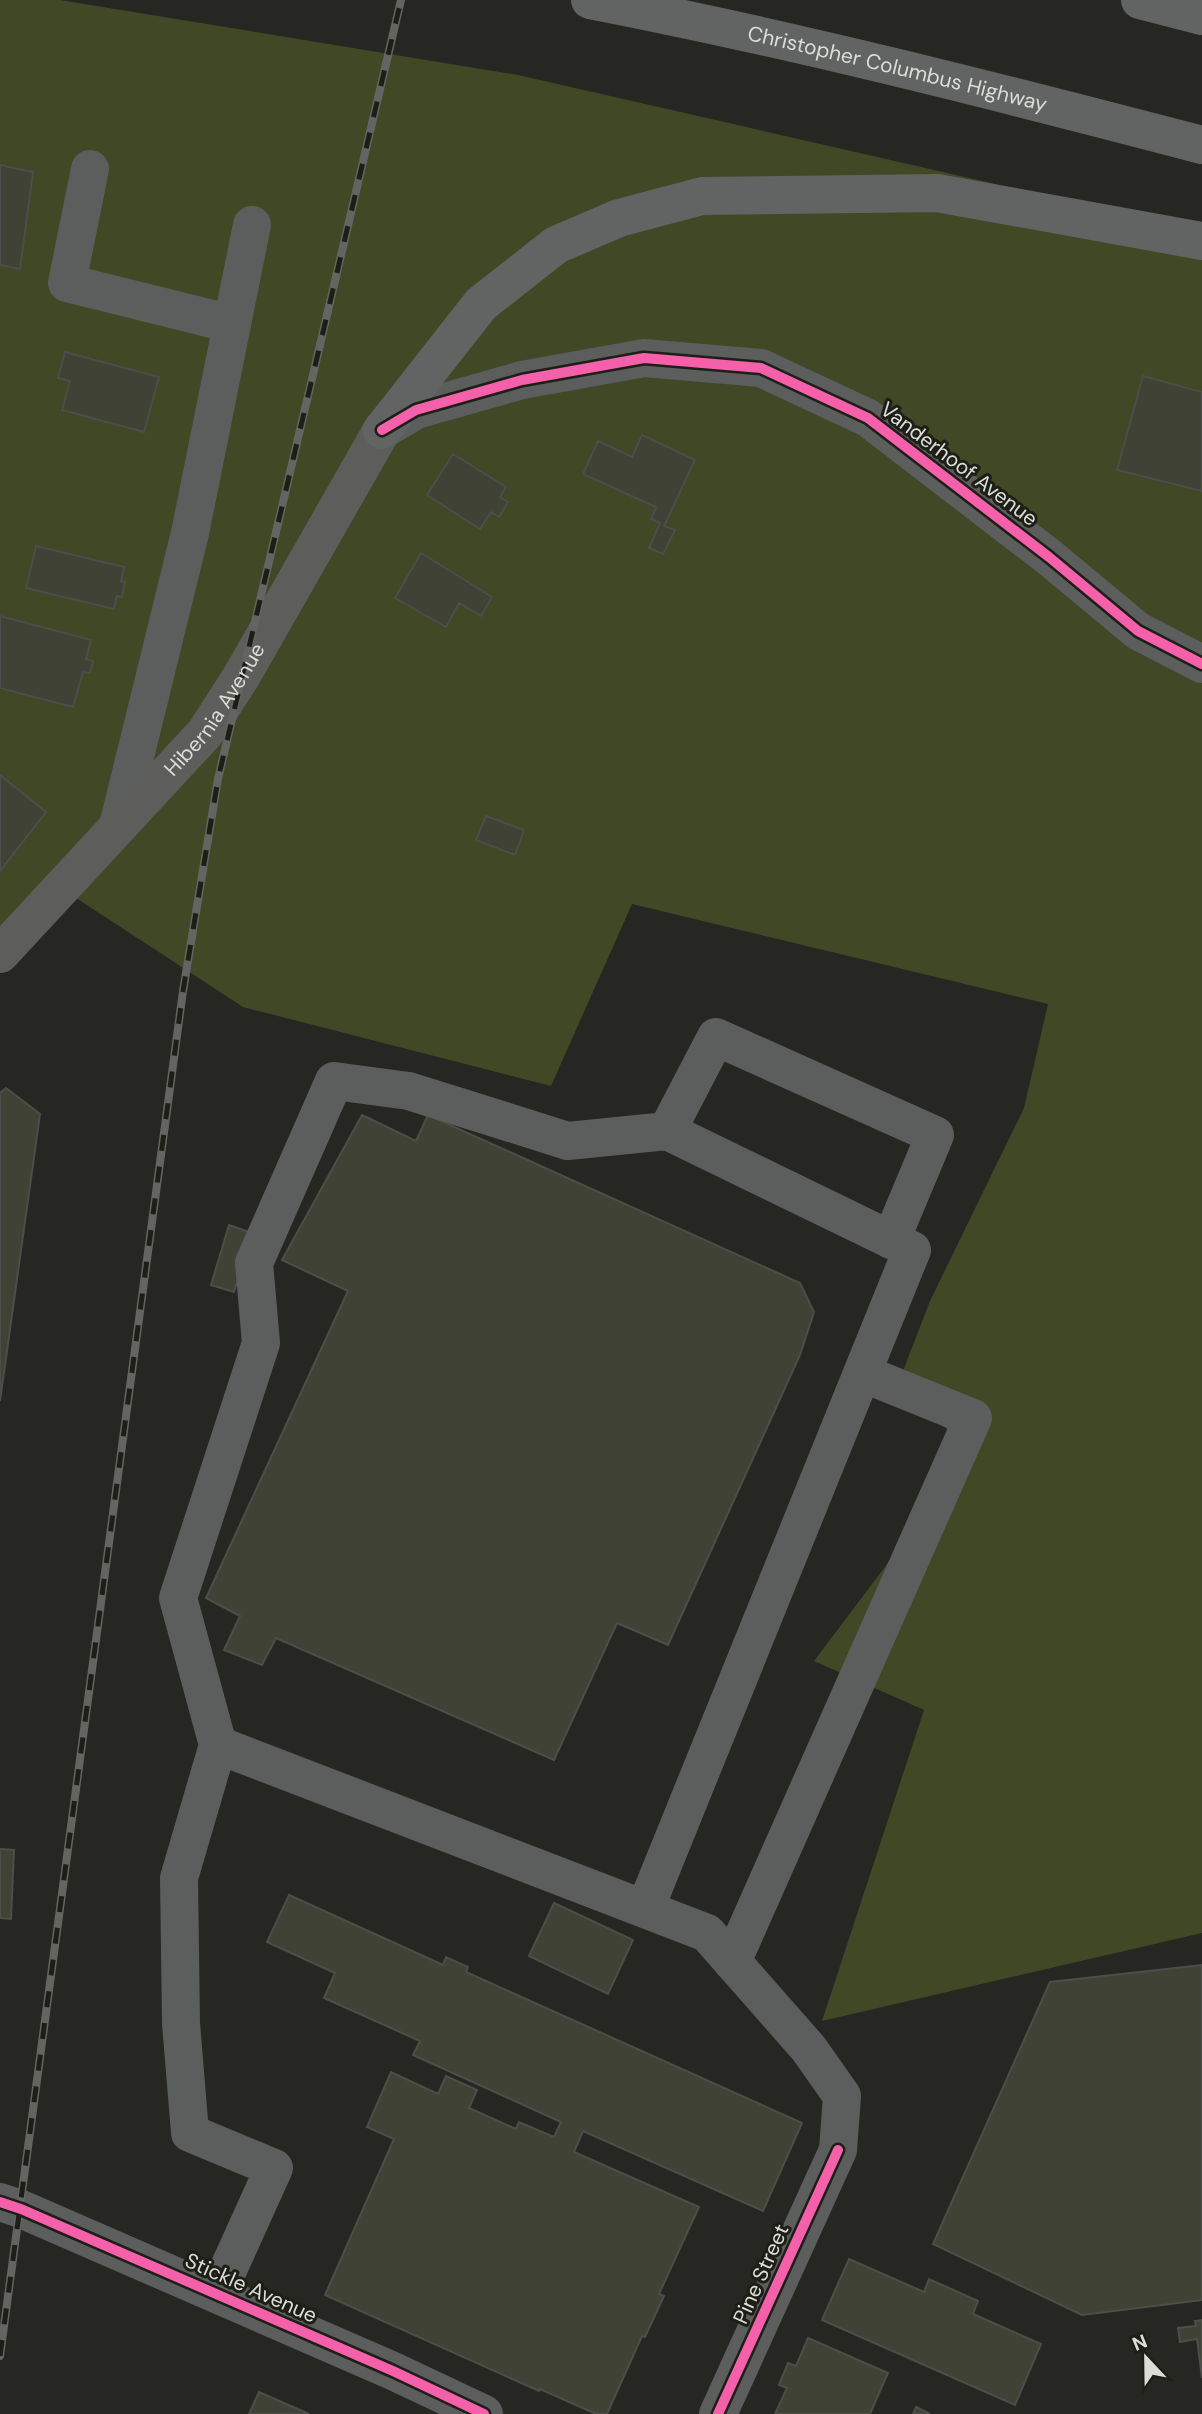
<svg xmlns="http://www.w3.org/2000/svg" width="1202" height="2414" font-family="'DM Sans',sans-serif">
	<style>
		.green { fill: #414826 }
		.building { fill: #404235; stroke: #4c4e49; stroke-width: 2 }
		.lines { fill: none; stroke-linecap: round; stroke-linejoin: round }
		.minor { stroke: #5c5d5d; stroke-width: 38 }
		.major { stroke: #5d5d5c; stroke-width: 38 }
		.highway { stroke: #626363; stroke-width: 38 }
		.rail-casing { stroke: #646563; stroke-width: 8 }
		.rail { stroke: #1d1f17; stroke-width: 5; stroke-dasharray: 16; stroke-linecap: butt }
		.cycleway-casing { stroke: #1d1f17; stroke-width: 15 }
		.cycleway { stroke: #f560ab; stroke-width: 10 }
		.labels { text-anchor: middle; stroke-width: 6; stroke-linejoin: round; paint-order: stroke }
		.street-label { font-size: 21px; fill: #dbddd7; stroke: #1d1f17 }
	</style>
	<rect width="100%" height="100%" fill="#262722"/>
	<path class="green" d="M0,0H60L518,75L987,182L1202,242V1933L822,2021L924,1710L814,1661L973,1450L896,1389L930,1301L1024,1108L1048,1004L632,904L551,1086L243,1007L73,896L8,972L0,964Z"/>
	<path class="building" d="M0,165L33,172L20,269L0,265Z
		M65,352L159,377L144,432L62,410L70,381L58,378Z
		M1143,376L1202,392V491L1117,470Z
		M642,435L695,460L664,526L675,530L663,554L649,548L660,523L651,519L656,507L583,474L598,441L632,457Z
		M453,454L506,487L500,497L508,502L499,517L491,512L480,529L427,495Z
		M36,546L124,567L121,581L125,582L122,597L117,596L114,609L26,588Z
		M421,553L492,597L481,616L459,603L446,627L395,598Z
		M0,616L91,640L86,659L93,661L90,673L83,672L73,707L0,688Z
		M0,775L46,812L0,871Z
		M486,816L524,830L515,855L476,840Z
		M6,1088L40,1114L0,1401V1093Z
		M362,1115L416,1141L428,1115L800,1283L814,1312L800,1355L668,1645L617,1623L554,1760L276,1638L262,1665L224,1650L240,1616L206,1598L348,1291L282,1260Z
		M229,1225L252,1233L234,1292L211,1285Z
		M0,1849L14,1850L11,1919L0,1918Z
		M289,1895L443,1965L446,1957L468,1967L466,1972L802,2123L763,2211L583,2131L574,2152L699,2207L659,2294L664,2296L645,2337L642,2336L607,2414H596L540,2389L539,2391L325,2295L394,2139L367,2127L391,2072L438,2094L446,2076L477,2090L469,2108L516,2129L519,2122L554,2137L561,2122L413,2055L420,2041L324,1998L335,1973L267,1942Z
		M554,1903L633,1940L608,1994L529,1956Z
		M1202,1965V2300L1082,2315L933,2244L1050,1982Z
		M849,2259L924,2292L929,2279L978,2301L973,2314L1041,2344L1015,2405L822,2320Z
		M1202,2320V2378L1197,2339L1180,2342L1178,2328L1196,2326L1195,2321Z
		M808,2338L888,2373L870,2414H775L787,2388L779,2385L788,2363L796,2366Z
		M259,2392L309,2414H249Z
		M916,2407L930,2414H913Z"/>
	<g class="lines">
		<path class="minor" d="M90,169L67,283L232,324
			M382,430L416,410L522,380L644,358L761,368L868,418L1049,557L1138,631L1202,664
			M118,826L190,533L252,225
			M667,1131L716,1037L935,1135L891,1240
			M218,1745L178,1598L261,1343L254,1263L334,1081L409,1091L568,1141L667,1131L912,1250L645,1909
			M732,1962L973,1418L862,1373
			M0,2202L21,2209L393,2371L484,2414
			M217,2294L274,2168L190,2133L181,2023L179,1878L218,1745L707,1933L809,2049L842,2096L838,2150L718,2414"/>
		<path class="major" id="s1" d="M0,954L205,733L241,677L382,430"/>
		<g class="highway">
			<path id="s2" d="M590,0C796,40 999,92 1202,145"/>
			<path d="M1140,0L1202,16"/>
			<path d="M382,430L481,304L556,245L619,218L702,196L937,193L1202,241"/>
		</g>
		<g class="rail-casing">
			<path id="rail" d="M0,2356L183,991L218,779L401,0"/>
		</g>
		<use href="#rail" class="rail"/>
		<g class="cycleway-casing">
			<path id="cycleway" d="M382,430L416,410L522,380L644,358L761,368L868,418L1049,557L1138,631L1202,664
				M0,2202L21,2209L393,2371L484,2414
				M718,2414L838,2150"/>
		</g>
		<use href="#cycleway" class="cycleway"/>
	</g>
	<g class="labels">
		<g class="street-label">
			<text dy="7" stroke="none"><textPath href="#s2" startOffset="315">Christopher Columbus Highway</textPath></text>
			<text transform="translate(959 464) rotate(37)" y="7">Vanderhoof Avenue</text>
			<text dy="7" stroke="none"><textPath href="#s1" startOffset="326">Hibernia Avenue</textPath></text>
			<text transform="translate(761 2274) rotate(-66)" y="7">Pine Street</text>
			<text transform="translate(251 2288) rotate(24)" y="7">Stickle Avenue</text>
		</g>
	</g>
	<g transform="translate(1146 2358) rotate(338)" stroke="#1d1f17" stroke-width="5" paint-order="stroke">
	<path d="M0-5L12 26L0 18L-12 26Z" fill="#dbddd7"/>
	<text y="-10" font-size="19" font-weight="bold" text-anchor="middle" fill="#dbddd7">N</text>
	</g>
</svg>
